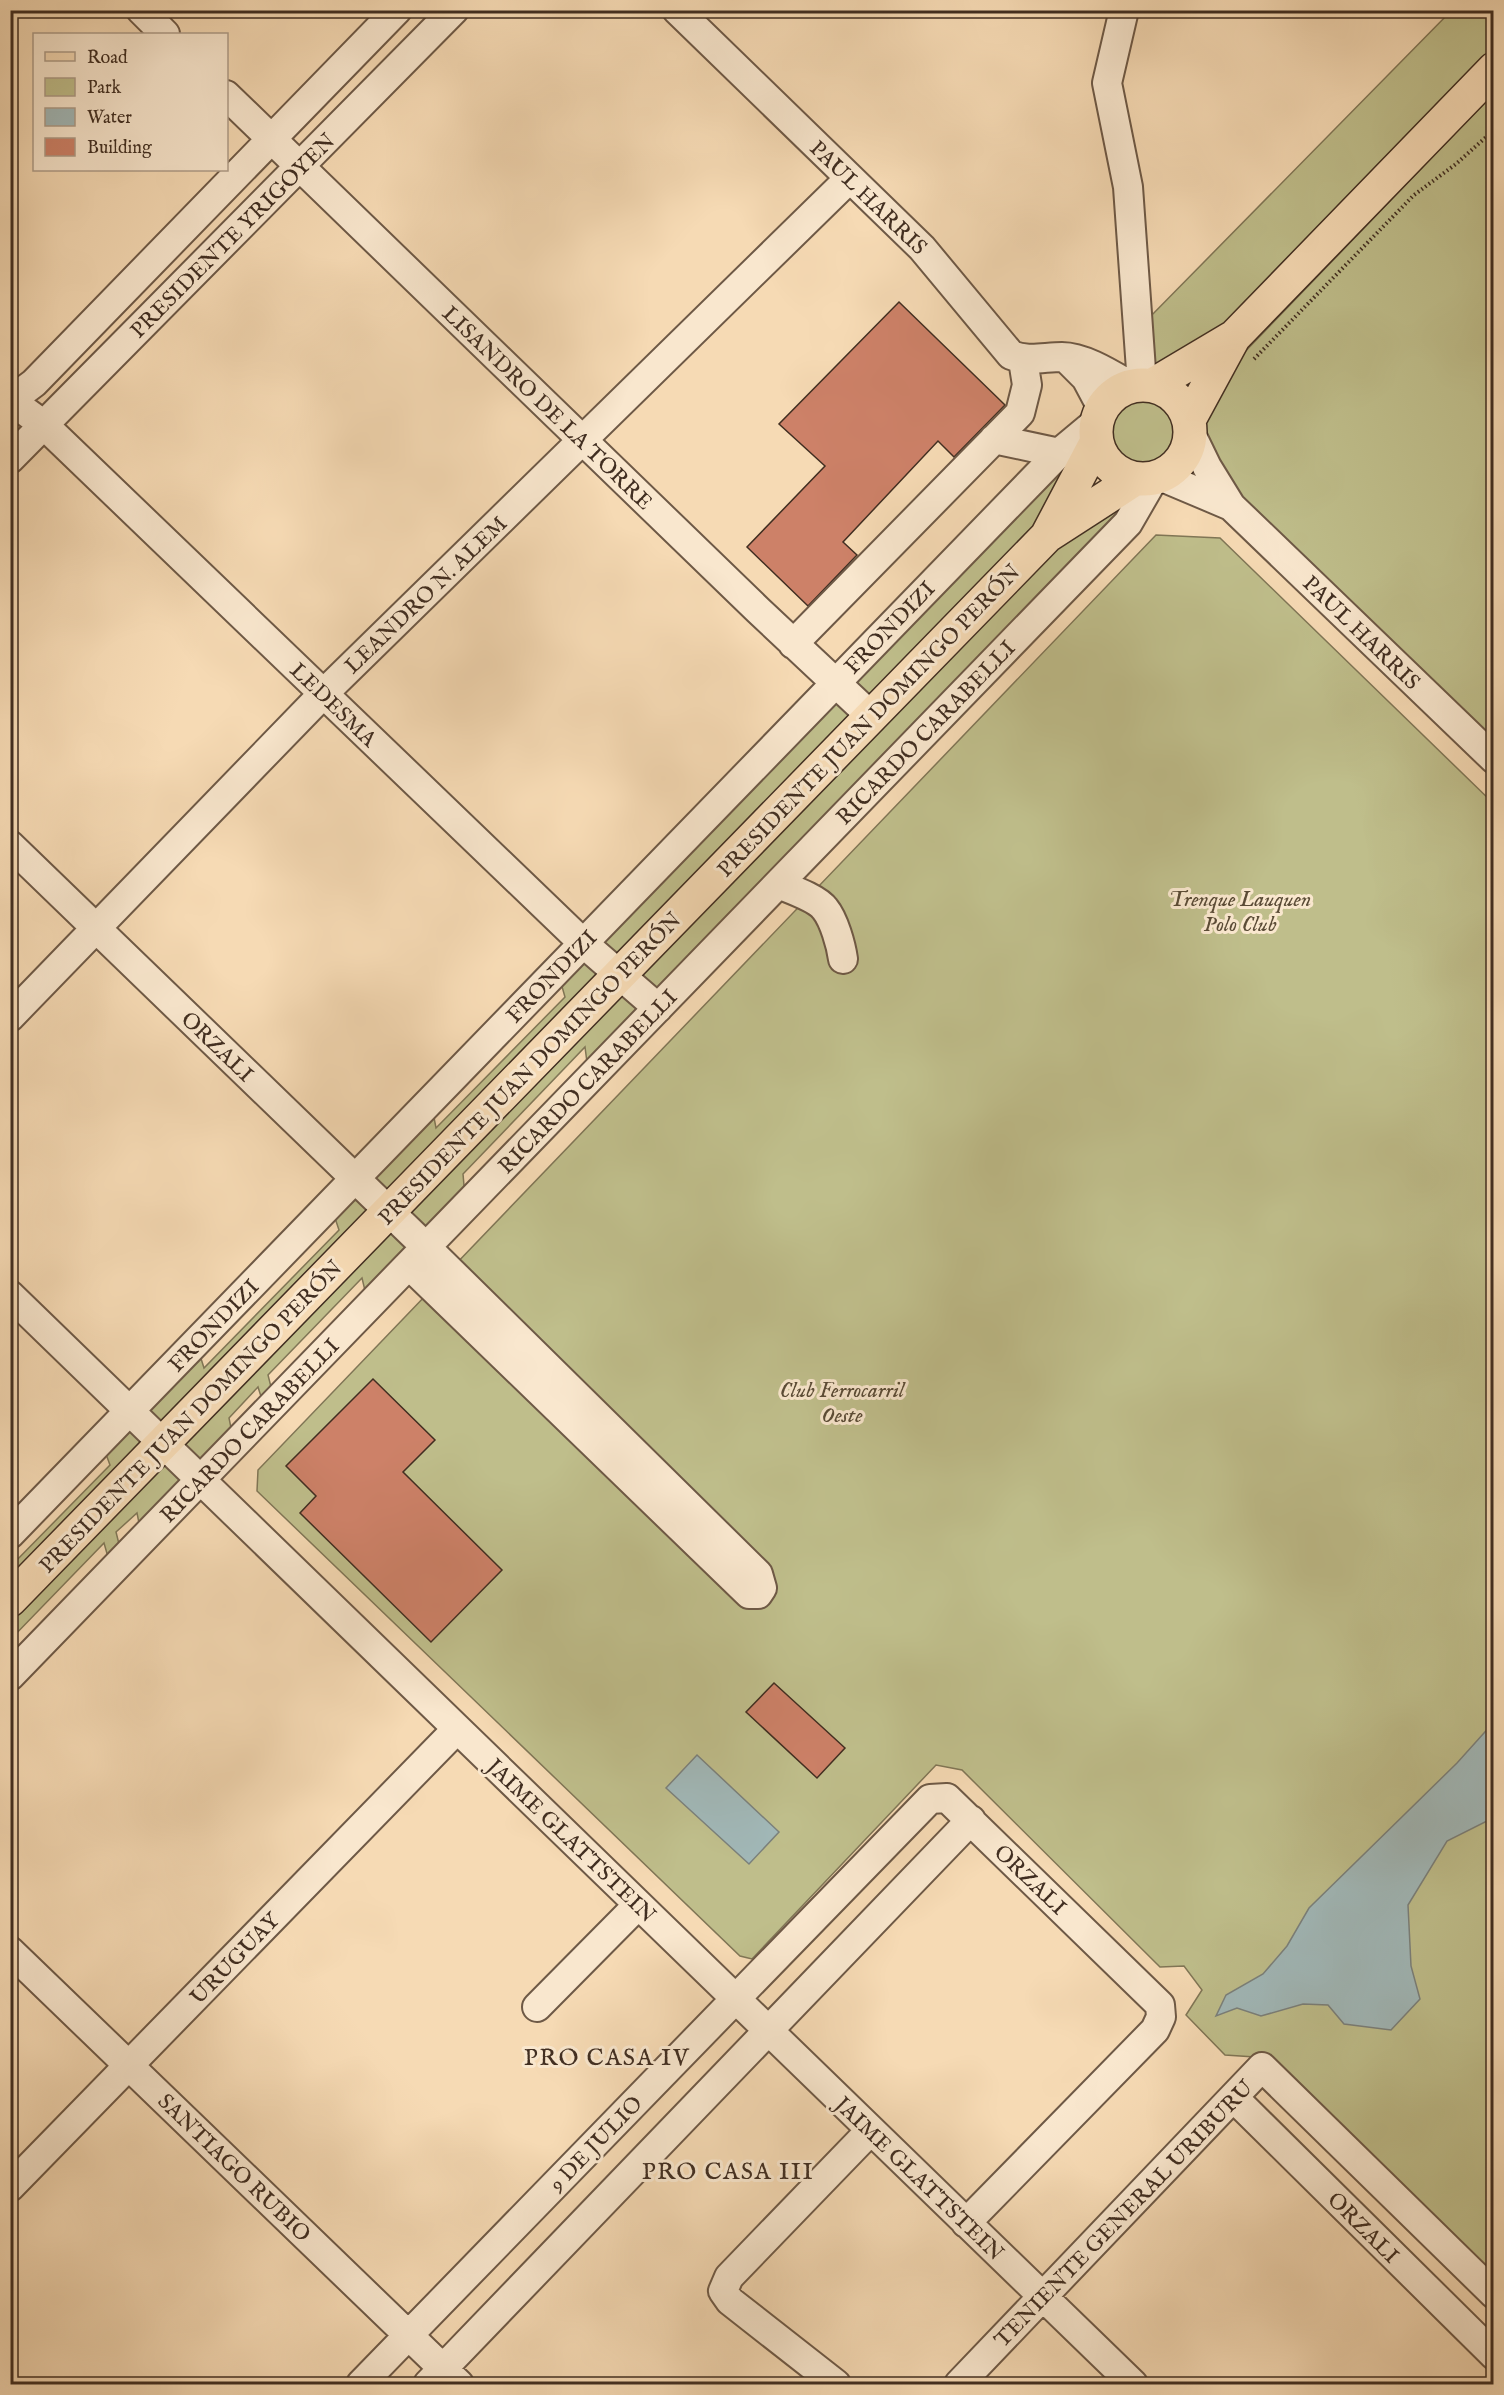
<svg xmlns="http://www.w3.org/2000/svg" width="1504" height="2395" font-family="'IM FELL English',serif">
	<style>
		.green { fill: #bfbe8b; stroke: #807656; stroke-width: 1.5 }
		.water { fill: #a1b8b8; stroke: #7b817c; stroke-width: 1.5 }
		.building { fill: #cd8168; stroke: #412e21; stroke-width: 1.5 }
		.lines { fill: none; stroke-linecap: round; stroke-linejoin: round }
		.minor-casing { stroke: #6e5946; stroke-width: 32 }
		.major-casing { stroke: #412e21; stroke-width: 36 }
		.path { stroke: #412e21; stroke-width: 4; stroke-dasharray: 1.5 3; stroke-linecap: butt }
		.minor { stroke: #f9e7ce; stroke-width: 28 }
		.major { stroke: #f6dab4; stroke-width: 33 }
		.labels { text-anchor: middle; stroke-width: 6; stroke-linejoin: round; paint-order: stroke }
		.street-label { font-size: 22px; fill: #412e21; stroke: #f9e7ce }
		.park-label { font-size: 22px; font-style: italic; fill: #5a4b36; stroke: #f9e7ce }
		.neighbourhood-label { font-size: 24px; letter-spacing: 1.5px; fill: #412e21; stroke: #f9e7ce }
	</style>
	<rect width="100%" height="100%" fill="#f6dab4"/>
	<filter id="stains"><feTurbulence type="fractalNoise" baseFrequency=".00333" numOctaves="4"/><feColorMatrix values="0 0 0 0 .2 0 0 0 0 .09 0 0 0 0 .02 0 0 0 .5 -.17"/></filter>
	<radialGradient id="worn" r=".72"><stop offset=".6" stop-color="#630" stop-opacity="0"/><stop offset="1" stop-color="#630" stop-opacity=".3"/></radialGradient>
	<path class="green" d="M1451,11H1493V54L1245,313L1148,375L1145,322Z
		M1493,94V748L1233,498L1201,438L1208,411L1236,361Z
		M1105 432a37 37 0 1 1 74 0a37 37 0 1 1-74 0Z
		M1061,459L1071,469L1038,531L11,1588V1566L110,1465L103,1446L198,1349L204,1368L339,1230L332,1209L432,1107L436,1128L565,997L559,976Z
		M1119,501L1127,513L588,1070L585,1047L463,1174L465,1197L367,1299L362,1278L268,1375L273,1395L264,1406L258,1387L229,1418L233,1438L141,1533L137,1513L116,1532L121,1552L110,1564L104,1543L11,1639V1615L1052,544Z
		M1156,535L1220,538L1493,803V2275L1270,2058L1225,2055L1186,2015L1202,1990L1184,1966L1160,1967L962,1770L936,1765L752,1959L740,1956L257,1491L258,1470Z"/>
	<path class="water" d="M1493,1723V1818L1447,1841L1408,1905L1411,1966L1420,1999L1391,2030L1344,2024L1328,2005L1303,2004L1261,2016L1237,2008L1216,2016L1226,1995L1263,1974L1287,1946L1309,1908L1457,1763Z
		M697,1755L779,1832L749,1864L666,1788Z"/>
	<path class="building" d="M899,302L1005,405L954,457L938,441L843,542L857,555L808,606L747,547L825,466L779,424Z
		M373,1379L435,1440L403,1472L502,1570L431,1642L300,1513L316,1496L286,1466Z
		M774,1683L845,1748L817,1778L746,1712Z"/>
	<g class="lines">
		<g class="minor-casing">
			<path id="minor" d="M141,10L165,34
				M677,10L922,248L1011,355C1028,362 1044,357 1062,357C1084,357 1112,375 1131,386
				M1124,10L1107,83L1128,187L1142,384
				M226,95L758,610L871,716
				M1066,358L1086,378L1102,408
				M10,400L44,425L583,943L658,1008
				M10,401L34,383L397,10
				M1190,432L1207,467L1231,506L1494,759
				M994,439L1059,453
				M10,459L454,10
				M1160,476L1231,506
				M793,644L1020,413L1027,385L1023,360
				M10,845L426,1247L758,1574L762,1588L758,1594H749L409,1265
				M778,884C790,889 817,898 825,909C834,920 841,945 843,959
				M10,1017L323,694L849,179
				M10,1295L1133,2384
				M10,1534L1059,453L1095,423
				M10,1676L1128,523L1154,478
				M10,1951L459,2384
				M537,2007L638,1905
				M1234,2098L1494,2355
				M10,2187L457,1729
				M361,2384L930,1799L947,1798L1160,2005L1161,2017L1155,2030L966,2223
				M428,2384L971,1820
				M836,2384L730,2301L723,2291L729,2277L871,2130
				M959,2384L1262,2067L1494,2294"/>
		</g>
		<g class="major-casing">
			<path id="major" d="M1096 432a47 47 0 1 1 94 0a47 47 0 1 1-94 0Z
				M1153,385L1232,338
				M1189,420L1234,337L1494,69
				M1048,534L1096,443
				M10,1600L1047,536L1135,479"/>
		</g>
		<path class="path" d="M1254,359L1414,195L1456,164L1494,130"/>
		<use href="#minor" class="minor"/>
		<use href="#major" class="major"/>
	</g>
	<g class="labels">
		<g class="street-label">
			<text transform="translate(869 197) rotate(44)" y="8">PAUL HARRIS</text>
			<text transform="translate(232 235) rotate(-45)" y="8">PRESIDENTE YRIGOYEN</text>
			<text transform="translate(548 407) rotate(44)" y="8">LISANDRO DE LA TORRE</text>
			<text transform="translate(425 594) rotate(-44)" y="8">LEANDRO N. ALEM</text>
			<text transform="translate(889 627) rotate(-46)" y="8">FRONDIZI</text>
			<text transform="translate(1362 632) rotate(44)" y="8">PAUL HARRIS</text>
			<text transform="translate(334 704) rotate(44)" y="8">LEDESMA</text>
			<text transform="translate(868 720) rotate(-46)" y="8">PRESIDENTE JUAN DOMINGO PERÓN</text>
			<text transform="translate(925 732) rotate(-46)" y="8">RICARDO CARABELLI</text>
			<text transform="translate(551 976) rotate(-46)" y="8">FRONDIZI</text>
			<text transform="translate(218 1046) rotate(44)" y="8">ORZALI</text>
			<text transform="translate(529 1068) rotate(-46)" y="8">PRESIDENTE JUAN DOMINGO PERÓN</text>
			<text transform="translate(587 1081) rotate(-46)" y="8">RICARDO CARABELLI</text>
			<text transform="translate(213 1325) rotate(-46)" y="8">FRONDIZI</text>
			<text transform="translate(190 1416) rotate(-46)" y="8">PRESIDENTE JUAN DOMINGO PERÓN</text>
			<text transform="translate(249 1430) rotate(-46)" y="8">RICARDO CARABELLI</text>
			<text transform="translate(572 1840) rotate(44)" y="8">JAIME GLATTSTEIN</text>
			<text transform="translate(1031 1879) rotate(44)" y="8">ORZALI</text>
			<text transform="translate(234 1958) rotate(-46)" y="8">URUGUAY</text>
			<text transform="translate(595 2143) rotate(-46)" y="8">9 DE JULIO</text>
			<text transform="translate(235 2167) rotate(44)" y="8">SANTIAGO RUBIO</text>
			<text transform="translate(920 2178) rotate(44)" y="8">JAIME GLATTSTEIN</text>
			<text transform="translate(1123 2213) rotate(-46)" y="8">TENIENTE GENERAL URIBURU</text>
			<text transform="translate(1364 2227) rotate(45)" y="8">ORZALI</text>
		</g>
		<g class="park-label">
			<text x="1240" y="906">Trenque Lauquen<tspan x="1240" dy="25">Polo Club</tspan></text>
			<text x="842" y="1397">Club Ferrocarril<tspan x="842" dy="25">Oeste</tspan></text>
		</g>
		<g class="neighbourhood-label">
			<text x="607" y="2065">PRO CASA IV</text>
			<text x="728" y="2179">PRO CASA III</text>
		</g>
	</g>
	<rect width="1504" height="2395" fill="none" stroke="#f6dab4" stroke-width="36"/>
	<rect x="12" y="12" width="1480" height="2371" fill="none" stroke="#412e21" stroke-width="3"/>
	<rect x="18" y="18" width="1468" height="2359" fill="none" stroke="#412e21" stroke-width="1.5"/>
	<rect x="33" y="33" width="195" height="138" fill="#f9e7ce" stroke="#af9d89" stroke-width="1.5"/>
	<rect x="45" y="52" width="30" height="9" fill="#f6dab4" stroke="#af9d89" stroke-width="1.5"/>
	<text x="87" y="63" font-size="18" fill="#412e21">Road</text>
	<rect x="45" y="78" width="30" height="18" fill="#bfbe8b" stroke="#af9d89" stroke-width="1.5"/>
	<text x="87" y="93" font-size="18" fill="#412e21">Park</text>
	<rect x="45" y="108" width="30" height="18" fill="#a1b8b8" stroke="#af9d89" stroke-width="1.5"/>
	<text x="87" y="123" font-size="18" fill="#412e21">Water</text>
	<rect x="45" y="138" width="30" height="18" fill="#cd8168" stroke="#af9d89" stroke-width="1.5"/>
	<text x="87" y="153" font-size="18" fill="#412e21">Building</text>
	<rect width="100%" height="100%" filter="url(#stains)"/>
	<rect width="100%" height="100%" fill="url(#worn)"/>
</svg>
